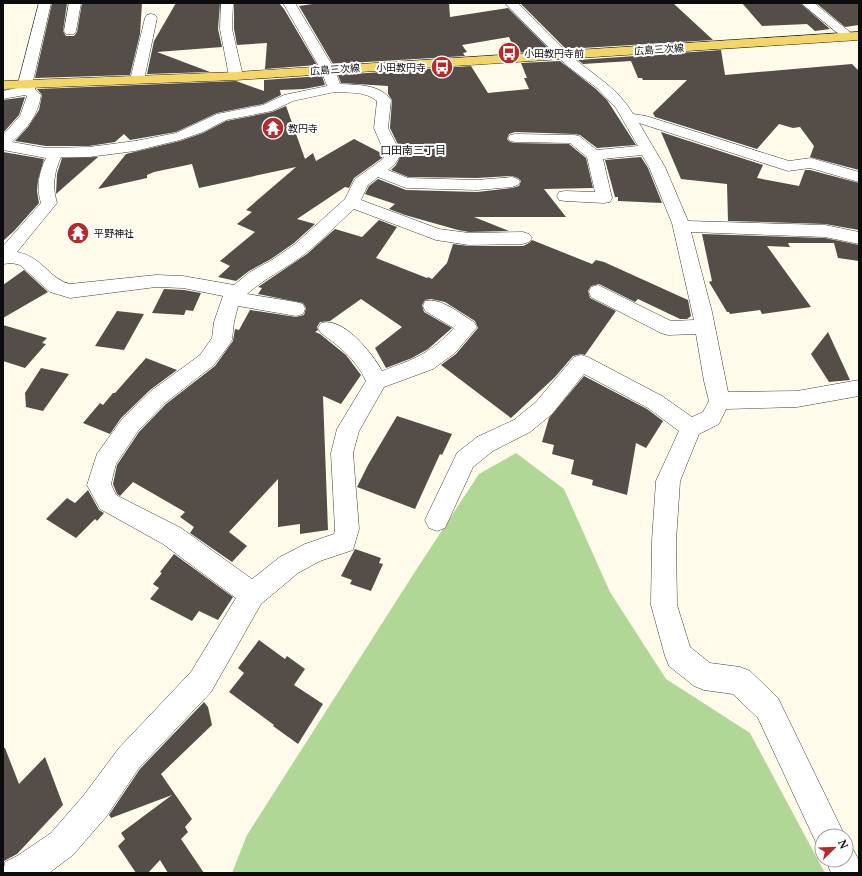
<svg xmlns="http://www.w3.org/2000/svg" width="862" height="876" font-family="'Noto Serif','Noto Sans JP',serif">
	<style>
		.forest { fill: #b1d797 }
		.building { fill: #544d48 }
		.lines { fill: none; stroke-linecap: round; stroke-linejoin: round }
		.minor-casing { stroke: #3f3f3f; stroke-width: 1 }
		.primary-casing { stroke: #1d1d1d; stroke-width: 1 }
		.minor { fill: #fff; fill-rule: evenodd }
		.primary { fill: #f3d666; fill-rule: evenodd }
		.labels { text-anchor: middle; stroke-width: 4; stroke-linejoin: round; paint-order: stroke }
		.far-street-label { font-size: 10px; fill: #0c0c0c; stroke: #fff }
		.far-poi-label { font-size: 10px; fill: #0c0c0c; stroke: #fff; text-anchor: start }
		.far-neighbourhood-label { font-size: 11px; fill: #0c0c0c; stroke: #fff }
	</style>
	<rect width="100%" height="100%" fill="#fefbeb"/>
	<path class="forest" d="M516,453L564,489L610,592L666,679L750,733L825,873H232L247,835L418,567L479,474Z"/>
	<path class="building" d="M52,3H67L63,31L66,36H74L77,32L82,3H142L140,34L130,75L35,78Z
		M176,3H220L218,29L222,47L157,52L210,72L147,74L154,41Z
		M234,3H279L284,9L317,65L265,69L267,43L237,45L234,29Z
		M319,3H449L450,17L508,8L550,50L516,53L509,37L462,45L467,52L463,53L465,56L333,64L299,6Z
		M520,3H673L713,40L566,49Z
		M742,3H800L830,29L815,31L807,24L762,26Z
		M816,3H859V25L845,27Z
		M721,50L725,75L852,64L859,71V170L810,157L814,146L800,127L793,128L779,124L757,149L655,117L653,113L687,80H643L642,78H638L631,61L583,64L578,60Z
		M560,61L596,89L607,100L636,145L597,148L580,135L574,134L515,132L509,134L507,139L510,142L515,143L569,144L586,158L593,188L544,189L566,217H474L509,231L469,232L458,230L405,215L389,209L395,204L365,194L369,186L378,179L406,190L477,192L512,188L519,186L521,181L518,178L512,176L477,178L408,177L391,170L396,165L402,153L390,128L392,100L388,94V86L341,83L338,75L471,66L488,93L529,89L524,78H527L521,63Z
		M322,76L325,85L304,89L280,90L281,95L263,104L217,113L176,132L130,140L124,134L115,142L89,146H46L15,141L28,127L39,110L42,95L37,89L236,81L264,91V80Z
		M25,97L19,115L3,133V100Z
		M286,106L305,159L313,153L316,161L354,139L383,154L382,158L354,178L349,188L345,187L297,219L315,224L294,243L271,259L249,271L236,281L218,277L230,266L220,261L255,232L237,224L252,212L246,210L296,167L199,188L192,164L154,172L147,175V178L98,189L126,154L180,141L203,133L226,121L272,112Z
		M661,132L763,165L757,178L799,186L805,170H810L859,183V230L825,224L728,221L727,184L681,179Z
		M3,152L44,159L38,180L37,191L39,203L14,231L3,241Z
		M98,157L56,194L57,174L62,158Z
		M641,157L648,168L662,203L618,201V197H615L605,160Z
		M379,220L397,227L376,258L427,278L428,277L432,279L447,263L453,244L469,246H523L529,243L532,240L592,264L596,260L604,262L688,300L691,316L687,319H680L638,299L635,302L599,284L591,286L588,291L590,298L616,311L585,355L581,354L573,356L555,377L511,418L441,365L456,354L478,328L475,321L445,302L431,299L425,300L422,305L424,312L452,328L428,349L412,358L386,368L375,348L402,327L361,299L330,321L320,322L317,327L318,330L315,332L320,334L346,355L361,375L341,404L323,396L328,530L300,534V524L278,527V479L229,532L247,546L232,562L190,533L194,527L180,517L185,512L133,482L120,496L117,494L113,484L117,465L139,432L166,404L215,366L233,341L235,329L239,330L250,310L296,317L304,315L306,308L303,303L258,294L262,288L258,287L307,254L335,229L362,237Z
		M702,234L825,238L859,245V261L838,258L834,243H788L790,247L767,246L811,307L762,314L760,310L730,314L729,312H727L709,282L712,281Z
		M24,270L48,292L3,318V285Z
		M164,289L184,290L201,293L193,311L186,310L184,315L152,313Z
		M117,311L144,314L124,350L95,346Z
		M3,325L47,338L42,343L46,344L25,368L3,361Z
		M828,332L850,380L829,382L811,354Z
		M146,358L177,370L150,390L121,418L110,434L83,423L100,403L103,405L113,393H115Z
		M41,368L69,374L43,411L26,407L25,393Z
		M584,376L647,409L663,421L646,448L636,443L627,495L592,485L593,480L571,474L574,460L552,454L554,445L542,442L549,418Z
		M397,416L452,434L442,455L440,454L415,509L357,487L368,465Z
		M88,490L99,510L104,513L97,521L95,519L76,538L46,519L67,498L75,503Z
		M355,549L381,558L379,563L383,564L371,591L350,584L352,580L341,576Z
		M174,554L233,597L218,620L199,611L192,621L150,599L159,588L153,584L162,573L160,572Z
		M259,640L285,659L287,656L305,669L294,685L323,704L298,744L273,726L274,725L229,692L244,673L238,668Z
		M204,702L208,707L212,725L161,774L192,819L185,827L188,832L181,839L204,873H168L160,860L148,873H136L118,846L125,839L121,833L172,795L111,818L109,815L140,769Z
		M3,748H5L19,784L45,757L63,805L17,854L4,861L3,865Z"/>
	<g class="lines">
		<g class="minor-casing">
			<path id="minor" d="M39,3H51L33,81L37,84L35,89L41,95C38,116 27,128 12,142L46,148L89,147L135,141L176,133L217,114L263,105L284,95L327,86L321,70L283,3H295L335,70L340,84C358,85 380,84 391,100L388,128L401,154L395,164L388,170L408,178L477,180L512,177L518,179L520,182L518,185L512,187L477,190L406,188L378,177L368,185L361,200L439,229L469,233L523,232L529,234L532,238L529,242L523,244L469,245L436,240L354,209C338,223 323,240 306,253C287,268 265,278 247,294L296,302L303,304L305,309L303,314L296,316L238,306L234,322L232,340L229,345L214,365L165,403L138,431L116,464L111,484L116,495L181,528L252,579L280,557L305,544L334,534L335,529L331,453L337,429L366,381C356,359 340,347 321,333L318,328L321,323C343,316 373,354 382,371C414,359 430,354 454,328L425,311L423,306L425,301C441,297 460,314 474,322L477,327L455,353L433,369L384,387L359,431L353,453L359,529L353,550L320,561L298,573L261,604L211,692L139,768L106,817L73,855L49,873H3L5,862L17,856L51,833L84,795L119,748L191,672L236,598L163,544L100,509L87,485L97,454L122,419L151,391L200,355L212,338L214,322L223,296L183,288L156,287L70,298L50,292L20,265L12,263L3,264V246L41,203C36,186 39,173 46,158L3,150V135L20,116L27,96L25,95L3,99V91L21,87L18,84ZM335,92C350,93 365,91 377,101L374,128L385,154L383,159L355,179L345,199L295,244L272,260L250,272L234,285L183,276L156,275L70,284C50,280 42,256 17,252L57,203C52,186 54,173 61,157H89L135,151L180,140L203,132L226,120L272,111L293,101Z
				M69,3H81L76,31L74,34H66L64,31Z
				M221,3H233L232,29L243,76L241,79H231L229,76L220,29Z
				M505,3H518C537,22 555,42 575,59C596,77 619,89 633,114L646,116L789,161L811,158L859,172V182L810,168L788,171L639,123L665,167L688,221L825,225L859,232V244L825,237L691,232L712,312L728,392L797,391L859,380V396L797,407L726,409L719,424L699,434L680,481L676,541L677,605L690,647L710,663L740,667L750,671L778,698L845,836H822V849L818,847L758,718L733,694L704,690L694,686L669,666L665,656L651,605L652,541L656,481L679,431L648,408L584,374L552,414L530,432L493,451L473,467L445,528L437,531L429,528L425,520L457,453L477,437L514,420L536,402L574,357L581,355L588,357L662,396L692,417L703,412L709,401L704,381L696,334L668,335L661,333L591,297L589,292L591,287L598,285L671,321L694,320L672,223L649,167L642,155L603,159L612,198L610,202L604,203L565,201L559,200L557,196L559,192L565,191L595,192L587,157L570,143L515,142L510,141L508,138L510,135L515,134L574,135L579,136L597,150L638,146L616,108L597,88L566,65Z
				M801,3H814L856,37L854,40H846Z
				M151,14L155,15L157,18L144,80L142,83H132L130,80L145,18L147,15Z
				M846,846L853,849L859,861V873H831L826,860H846Z"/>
		</g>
		<g class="primary-casing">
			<path id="primary" d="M859,32V40L236,80L3,89V81L236,72Z"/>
		</g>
		<use href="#minor" class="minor"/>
		<use href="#primary" class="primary"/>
	</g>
	<defs>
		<g id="bus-disc" transform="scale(1.15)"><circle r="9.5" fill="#b52a2b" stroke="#fff"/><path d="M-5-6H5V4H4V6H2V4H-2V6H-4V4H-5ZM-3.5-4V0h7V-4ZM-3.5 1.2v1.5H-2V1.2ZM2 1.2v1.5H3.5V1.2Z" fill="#fff"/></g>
		<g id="temple-disc" transform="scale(1.15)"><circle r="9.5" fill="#b52a2b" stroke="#fff"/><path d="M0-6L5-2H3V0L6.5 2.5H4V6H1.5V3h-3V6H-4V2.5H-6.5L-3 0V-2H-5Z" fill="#fff"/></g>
	</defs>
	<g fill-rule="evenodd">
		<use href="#bus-disc" x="509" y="53"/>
		<use href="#bus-disc" x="442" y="67"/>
		<use href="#temple-disc" x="273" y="128"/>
		<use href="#temple-disc" x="78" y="233"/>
	</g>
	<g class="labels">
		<g class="far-street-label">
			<text transform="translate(659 49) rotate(-4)" y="4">広島三次線</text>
			<text transform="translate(335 69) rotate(-4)" y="4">広島三次線</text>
		</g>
		<g class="far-poi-label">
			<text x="524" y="57">小田教円寺前</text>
			<text x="426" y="71" text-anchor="end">小田教円寺</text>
			<text x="288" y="132">教円寺</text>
			<text x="94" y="237">平野神社</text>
		</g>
		<g class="far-neighbourhood-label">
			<text x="413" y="154">口田南三丁目</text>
		</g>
	</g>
	<rect width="862" height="876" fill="none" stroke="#0c0c0c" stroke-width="8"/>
	<g transform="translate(834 848) rotate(67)"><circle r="19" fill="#ffffff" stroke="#9e9e9e"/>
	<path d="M0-3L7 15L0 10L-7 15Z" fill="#b52a2b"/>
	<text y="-6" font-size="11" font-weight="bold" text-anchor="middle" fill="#0c0c0c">N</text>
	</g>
</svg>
